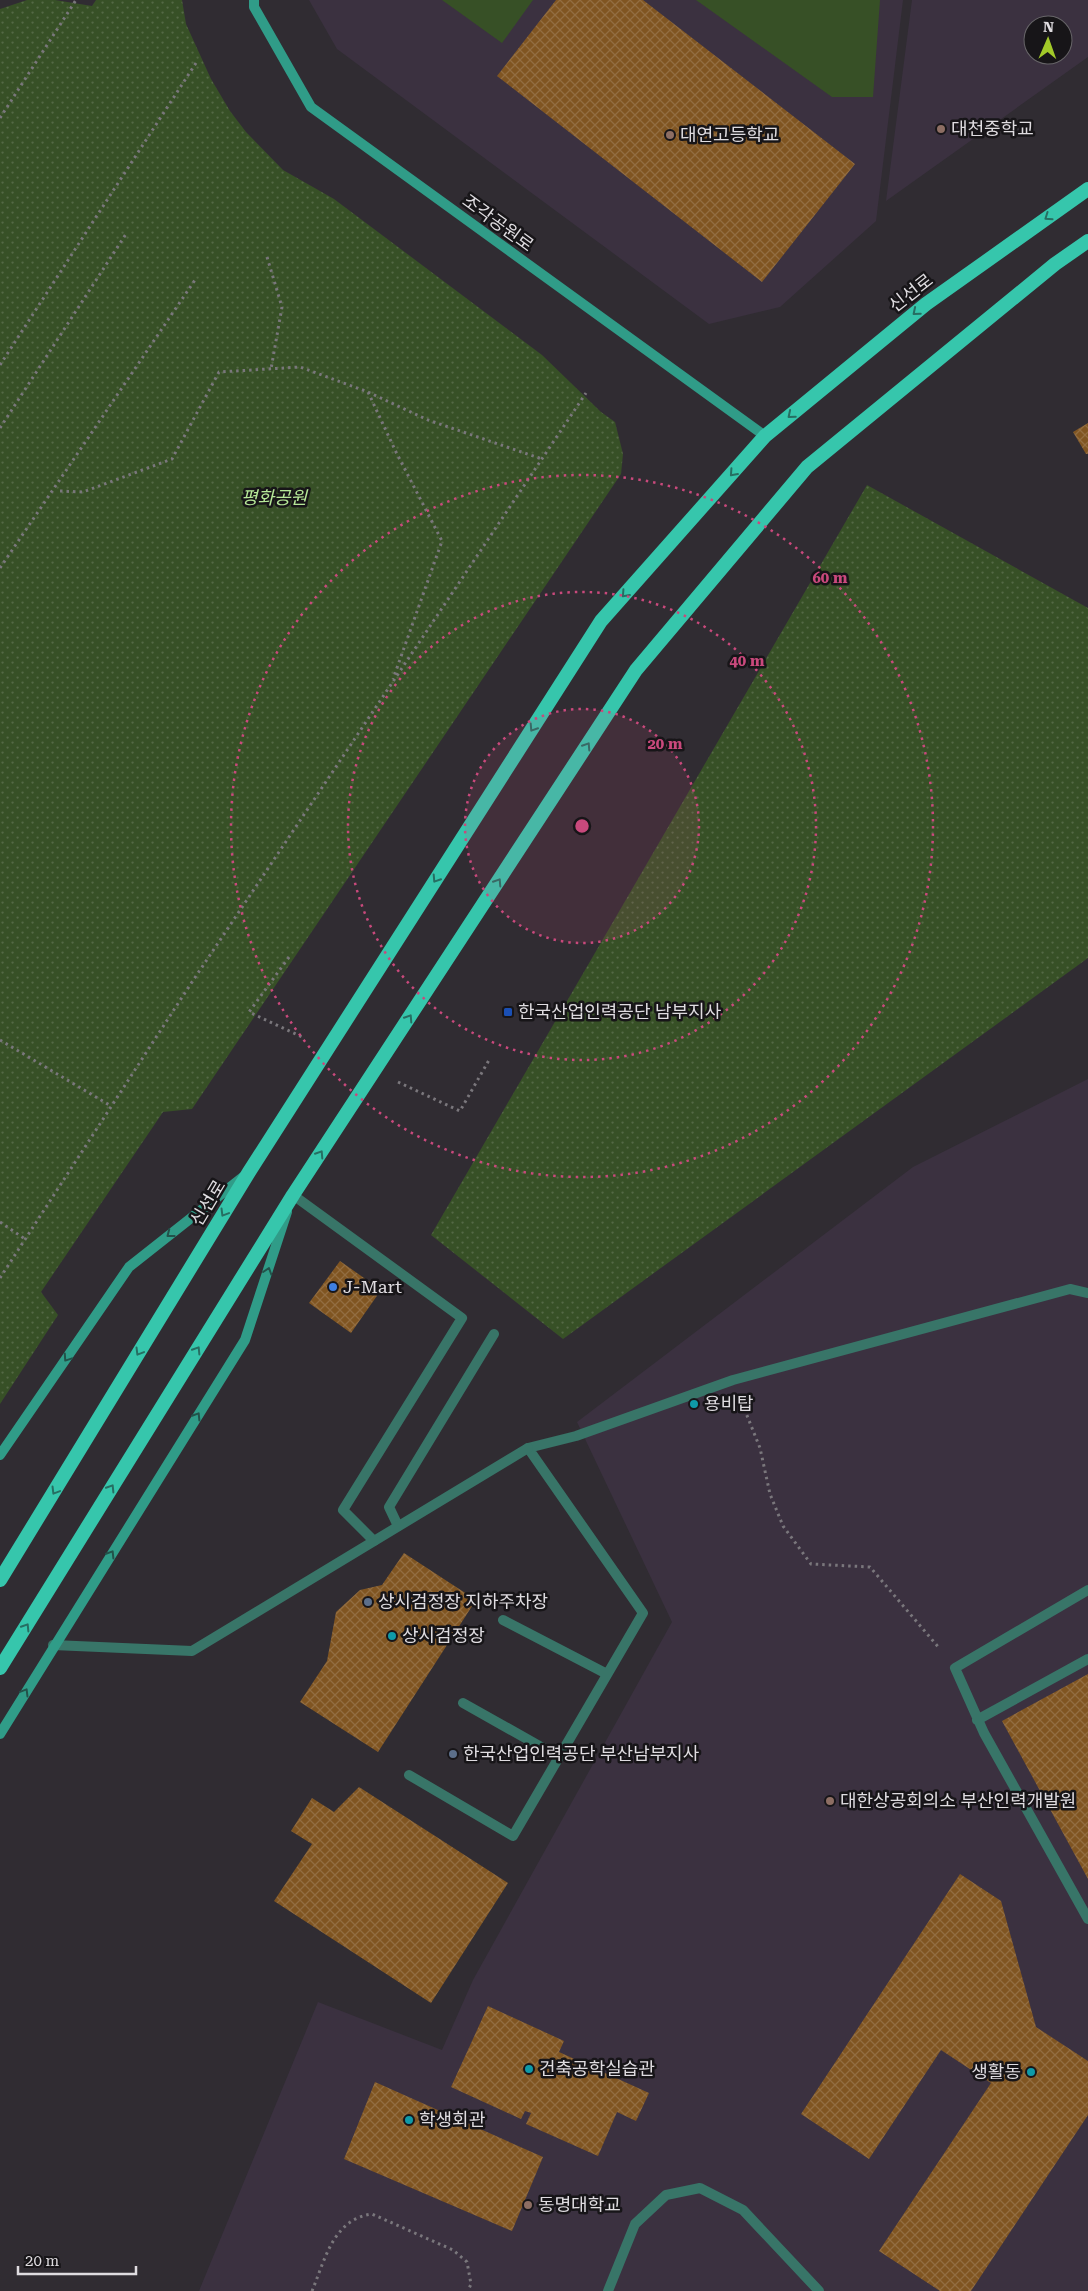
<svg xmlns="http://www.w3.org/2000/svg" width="1088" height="2291" font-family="'Roboto Serif','Noto Sans KR',serif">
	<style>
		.education { fill: #3b3140; fill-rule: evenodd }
		.grass { fill: url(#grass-dots) }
		.pitch { fill: #375026 }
		.building { fill: url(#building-cross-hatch) }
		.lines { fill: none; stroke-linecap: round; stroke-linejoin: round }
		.path { stroke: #7a777c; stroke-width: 3; stroke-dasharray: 2.5 4; stroke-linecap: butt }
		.service { stroke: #387568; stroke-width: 10 }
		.minor { stroke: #387568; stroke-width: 10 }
		.secondary { stroke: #309c88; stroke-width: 10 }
		.trunk { stroke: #36c6ac; stroke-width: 14 }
		.oneway { stroke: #266e62 }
		.oneway2 { stroke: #22524a }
		.ring { fill: none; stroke: #c9497c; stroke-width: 2.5; stroke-dasharray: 2.5 5 }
		.education-dot { fill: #8d6e63; stroke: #171518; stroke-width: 2 }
		.transit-dot { fill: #1a4fb4; stroke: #171518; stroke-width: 2 }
		.shop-dot { fill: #3f7fe0; stroke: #171518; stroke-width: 2 }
		.culture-dot { fill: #0f9aa8; stroke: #171518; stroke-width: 2 }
		.service-dot { fill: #5c6f8a; stroke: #171518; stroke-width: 2 }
		.labels { text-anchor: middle; stroke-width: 5; stroke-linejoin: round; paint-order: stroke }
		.poi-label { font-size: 18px; fill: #dfdce0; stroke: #171518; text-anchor: start }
		.street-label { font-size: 18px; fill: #dfdce0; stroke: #171518 }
		.park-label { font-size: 18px; font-style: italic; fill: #b6e898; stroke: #171518 }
		.centre { fill: #c9497c; stroke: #171518; stroke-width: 2.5 }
		.ring-label { font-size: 15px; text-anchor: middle; font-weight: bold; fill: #c9497c; stroke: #171518; stroke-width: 5; stroke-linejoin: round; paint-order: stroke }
	</style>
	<defs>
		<pattern id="grass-dots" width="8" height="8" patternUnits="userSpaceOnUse" patternTransform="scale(1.25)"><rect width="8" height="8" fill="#375026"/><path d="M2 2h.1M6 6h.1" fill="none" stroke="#546945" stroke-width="1.8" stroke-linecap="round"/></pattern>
		<pattern id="building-cross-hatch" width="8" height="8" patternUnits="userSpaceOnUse" patternTransform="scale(1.25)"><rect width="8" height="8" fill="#805521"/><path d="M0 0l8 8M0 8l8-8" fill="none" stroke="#926d41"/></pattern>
	</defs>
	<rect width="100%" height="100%" fill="#302c32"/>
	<path class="education" d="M309,0H903L876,221L780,307L709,324L337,49Z
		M912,0H1088V57L886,201ZM1033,25H1063V55H1033Z
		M1088,1079V2291H199L318,2002L442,2050L473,1980L672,1622L577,1422L913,1167Z"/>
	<path class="grass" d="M27,0H55L92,6L96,0H182L186,24L211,79L230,111L246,132L283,170L334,199L542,355L601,412L615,422L623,454L621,474L192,1109L163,1112L41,1292L58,1315L0,1404V9Z
		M867,485L1088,608V958L563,1339L431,1235Z"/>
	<path class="pitch" d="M442,0H533L502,43Z
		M696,0H880L873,97H832Z"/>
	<path class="building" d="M556,0H643L855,164L762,282L497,76Z
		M1088,423V454H1086L1073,432Z
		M340,1261L381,1290L351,1333L309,1303Z
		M404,1553L476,1600L378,1752L300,1702L327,1661L336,1612L360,1590L382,1585Z
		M1088,1674V1879L1002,1721Z
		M359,1787L508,1883L431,2003L274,1901L312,1844L291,1831L312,1798L334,1812Z
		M960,1874L1001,1901L1036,2027L1088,2061V2115L971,2291H940L879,2251L991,2083L941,2050L869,2159L801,2114Z
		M488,2006L564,2041L559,2052L649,2093L636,2121L617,2112L598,2156L526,2124L531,2113L525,2111L521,2119L451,2087Z
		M375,2082L543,2157L512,2231L344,2159Z"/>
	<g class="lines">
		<path class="path" d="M0,118L76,0
			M267,257L282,307L271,369
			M0,365L196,63
			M368,392L428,420L542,459
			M0,428L126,234
			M60,491L83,492L172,459L219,372L300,367L368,392L396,452L442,541L393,679
			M0,568L195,280
			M289,957L249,1012L302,1037
			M0,1040L111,1106
			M398,1082L460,1111L489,1060
			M0,1222L25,1239
			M0,1278L190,985L586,393
			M742,1403L760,1448L770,1494L783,1526L811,1564L870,1567L940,1649
			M312,2291C325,2260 333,2219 372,2214L453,2250L467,2262L471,2284L468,2291"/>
		<path class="service" d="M293,1195L462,1318L343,1510L374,1541
			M398,1526L389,1507L494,1334
			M1088,1590L955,1668L984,1733L1088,1919
			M503,1620L607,1674
			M463,1703L559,1757
			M977,1720L1088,1659
			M409,1775L513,1836L643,1613L528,1448L576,1436L733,1380L1070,1289L1088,1293
			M608,2291L635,2224L666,2195L700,2188L743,2210L819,2291"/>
		<path class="minor" d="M53,1645L192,1651L528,1448"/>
		<path class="secondary" d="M254,0V7L311,107L765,436
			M0,1455L129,1267L243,1177
			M0,1734L245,1340L287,1212"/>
		<path class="trunk" d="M0,1580L249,1172L601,621L765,436L926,304L1088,189
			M0,1668L293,1195L636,670L807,467L1055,264L1088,241"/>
	</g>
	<defs><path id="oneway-chevron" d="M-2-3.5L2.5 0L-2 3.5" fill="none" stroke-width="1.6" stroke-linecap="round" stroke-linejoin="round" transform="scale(1.25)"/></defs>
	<g class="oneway">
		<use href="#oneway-chevron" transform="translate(1048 217) rotate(145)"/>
		<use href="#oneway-chevron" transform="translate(916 312) rotate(140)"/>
		<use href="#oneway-chevron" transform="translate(791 415) rotate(140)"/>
		<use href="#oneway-chevron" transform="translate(733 473) rotate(132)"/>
		<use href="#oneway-chevron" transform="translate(625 594) rotate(132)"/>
		<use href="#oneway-chevron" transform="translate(533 728) rotate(123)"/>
		<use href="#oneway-chevron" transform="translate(587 746) rotate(-57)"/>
		<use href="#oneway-chevron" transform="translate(436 879) rotate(123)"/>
		<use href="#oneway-chevron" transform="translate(498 882) rotate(-57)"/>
		<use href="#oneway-chevron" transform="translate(409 1018) rotate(-57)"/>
		<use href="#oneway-chevron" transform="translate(320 1154) rotate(-57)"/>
		<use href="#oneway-chevron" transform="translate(224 1213) rotate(121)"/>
		<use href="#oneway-chevron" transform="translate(197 1350) rotate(-58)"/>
		<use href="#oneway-chevron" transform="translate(139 1352) rotate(121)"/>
		<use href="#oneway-chevron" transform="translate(111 1488) rotate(-58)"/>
		<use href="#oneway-chevron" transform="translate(55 1491) rotate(121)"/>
		<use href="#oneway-chevron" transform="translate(26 1627) rotate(-58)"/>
	</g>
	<g class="oneway2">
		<use href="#oneway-chevron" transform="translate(170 1234) rotate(142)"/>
		<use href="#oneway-chevron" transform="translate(268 1271) rotate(-72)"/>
		<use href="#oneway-chevron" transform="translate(67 1358) rotate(124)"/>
		<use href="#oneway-chevron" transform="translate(197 1416) rotate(-58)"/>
		<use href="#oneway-chevron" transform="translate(111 1554) rotate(-58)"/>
		<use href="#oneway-chevron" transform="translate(25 1692) rotate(-59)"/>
	</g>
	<circle cx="582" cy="826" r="117" fill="#c9497c" fill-opacity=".12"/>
	<g class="ring">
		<circle cx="582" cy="826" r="117"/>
		<circle cx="582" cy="826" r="234"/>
		<circle cx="582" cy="826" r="351"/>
	</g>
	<g class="education-dot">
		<circle cx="941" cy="129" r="5"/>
		<circle cx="670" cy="135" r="5"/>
		<circle cx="830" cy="1801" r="5"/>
		<circle cx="528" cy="2205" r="5"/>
	</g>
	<rect class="transit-dot" x="503" y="1007" width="10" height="10" rx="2.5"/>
	<circle class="shop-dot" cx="333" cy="1287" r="5"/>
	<g class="culture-dot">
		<circle cx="694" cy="1404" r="5"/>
		<circle cx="392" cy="1636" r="5"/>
		<circle cx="529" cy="2069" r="5"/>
		<circle cx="1031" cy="2072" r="5"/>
		<circle cx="409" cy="2120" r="5"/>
	</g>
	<g class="service-dot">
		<circle cx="368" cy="1602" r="5"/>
		<circle cx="453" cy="1754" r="5"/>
	</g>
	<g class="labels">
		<g class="poi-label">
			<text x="951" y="135">대천중학교</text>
			<text x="680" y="141">대연고등학교</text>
			<text x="518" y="1018">한국산업인력공단 남부지사</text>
			<text x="343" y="1293">J-Mart</text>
			<text x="704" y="1410">용비탑</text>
			<text x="378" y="1608">상시검정장 지하주차장</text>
			<text x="402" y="1642">상시검정장</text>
			<text x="463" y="1760">한국산업인력공단 부산남부지사</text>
			<text x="840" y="1807">대한상공회의소 부산인력개발원</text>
			<text x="539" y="2075">건축공학실습관</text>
			<text x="1021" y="2078" text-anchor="end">생활동</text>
			<text x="419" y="2126">학생회관</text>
			<text x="538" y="2211">동명대학교</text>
		</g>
		<g class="street-label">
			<text transform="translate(498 223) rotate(36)" y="6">조각공원로</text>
			<text transform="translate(911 293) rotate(-38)" y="6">신선로</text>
			<text transform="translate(208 1203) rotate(-59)" y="6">신선로</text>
		</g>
		<g class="park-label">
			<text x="274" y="504">평화공원</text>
		</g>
	</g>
	<circle cx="582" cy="826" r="8" class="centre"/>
	<g class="ring-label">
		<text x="830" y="583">60 m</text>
		<text x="747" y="666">40 m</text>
		<text x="665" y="749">20 m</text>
	</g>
	<g transform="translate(1048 40) rotate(2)"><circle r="24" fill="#171518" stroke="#676568"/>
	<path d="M0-4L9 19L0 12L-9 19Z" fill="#a2c929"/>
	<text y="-8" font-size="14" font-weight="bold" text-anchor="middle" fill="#dfdce0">N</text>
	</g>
	<path d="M18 2266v8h118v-8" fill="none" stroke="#dfdce0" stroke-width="2.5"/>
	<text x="25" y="2266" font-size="15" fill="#dfdce0" stroke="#171518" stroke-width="4" paint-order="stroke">20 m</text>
</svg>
